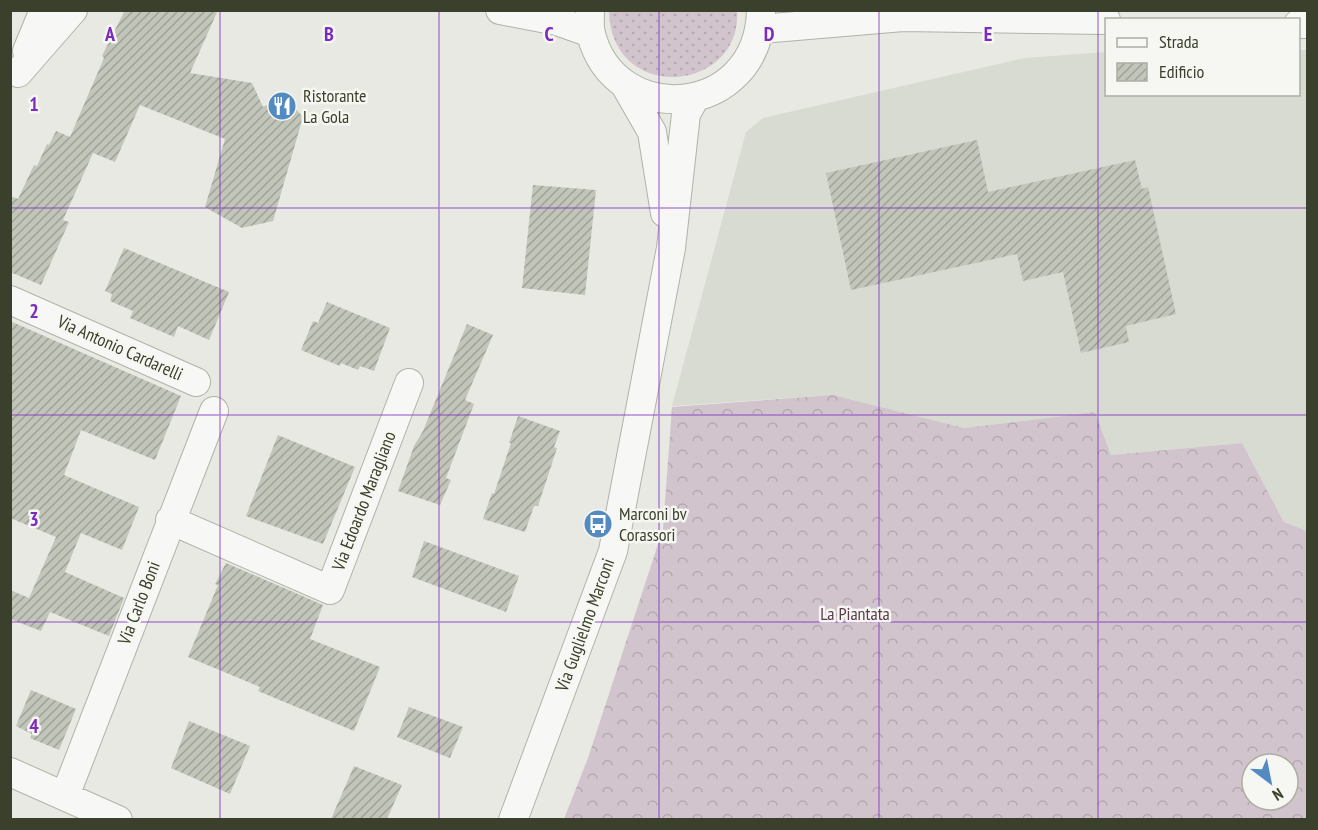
<svg xmlns="http://www.w3.org/2000/svg" width="1318" height="830" font-family="'PT Sans Narrow',sans-serif">
	<style>
		.built { fill: #d7dbd1 }
		.grass { fill: url(#grass-dots) }
		.forest { fill: url(#forest-crowns); fill-rule: evenodd }
		.building { fill: url(#building-hatch) }
		.lines { fill: none; stroke-linecap: round; stroke-linejoin: round }
		.minor-casing { stroke: #b0b3a8; stroke-width: 30 }
		.minor { stroke: #f7f8f5; stroke-width: 28 }
		.grid { fill: none; stroke: #7b2cbf; stroke-width: 1.5; stroke-opacity: 0.55 }
		.labels { text-anchor: middle; stroke-width: 5; stroke-linejoin: round; paint-order: stroke }
		.poi-label { font-size: 18px; fill: #3a402c; stroke: #f6f7f2; text-anchor: start }
		.street-label { font-size: 18px; fill: #3a402c; stroke: #f6f7f2 }
		.park-label { font-size: 18px; fill: #5a3a4b; stroke: #f6f7f2 }
		.grid-label { font-size: 20px; text-anchor: middle; font-weight: bold; fill: #7b2cbf; stroke: #f6f7f2; stroke-width: 5; stroke-linejoin: round; paint-order: stroke }
	</style>
	<defs>
		<pattern id="grass-dots" width="8" height="8" patternUnits="userSpaceOnUse" patternTransform="scale(1.5)"><rect width="8" height="8" fill="#d2c4cd"/><path d="M2 2h.1M6 6h.1" fill="none" stroke="#b5a9b0" stroke-width="1.8" stroke-linecap="round"/></pattern>
		<pattern id="forest-crowns" width="20" height="18" patternUnits="userSpaceOnUse" patternTransform="scale(1.5)"><rect width="20" height="18" fill="#d2c4cd"/><path d="M2 6a3 3 0 1 1 6 0M12 15a3 3 0 1 1 6 0" fill="none" stroke="#b5a9b0"/></pattern>
		<pattern id="building-hatch" width="6" height="6" patternUnits="userSpaceOnUse" patternTransform="scale(1.5)"><rect width="6" height="6" fill="#c2c6ba"/><path d="M-1 1l2-2M0 6l6-6M5 7l2-2" fill="none" stroke="#9fa297"/></pattern>
	</defs>
	<rect width="100%" height="100%" fill="#e7e9e2"/>
	<path class="built" d="M1299,50H1307V531L1284,522L1242,443L1111,455L1095,412L964,428L833,395L672,406L746,132L763,118L1025,58L1106,52V94H1298Z"/>
	<path class="grass" d="M609,11L737,10C743,93 611,105 609,11Z"/>
	<path class="forest" d="M833,395L964,428L1095,412L1111,455L1242,443L1284,522L1307,531V819H564L588,758L663,529L672,407ZM1252,764H1288V800H1252Z"/>
	<path class="building" d="M125,10H218L190,73L252,83L263,107L284,96L303,117L273,221L242,228L205,207L225,139L140,105L115,162L93,153L63,220L69,222L41,285L10,272V196L18,199L34,165L37,166L47,144L49,145L56,131L70,137L104,58L102,56Z
		M977,140L988,192L1135,160L1142,189L1148,187L1176,314L1126,326L1129,342L1081,353L1063,272L1023,281L1017,254L851,290L826,173Z
		M533,185L596,190L585,295L522,288Z
		M124,248L229,292L209,340L178,326L174,337L130,318L133,311L110,301L112,294L105,291Z
		M327,302L390,328L374,371L360,366L358,370L341,363L340,366L301,350L313,321L318,323Z
		M10,321L181,396L155,460L81,430L64,475L139,507L122,550L81,533L65,572L124,598L109,636L50,612L41,631L10,619V590L29,598L56,537L10,518Z
		M467,324L493,335L465,400L474,404L446,478L451,480L440,505L398,491L414,446L423,431Z
		M518,416L560,431L554,447L557,448L538,506H534L525,532L483,519L492,493L494,494L511,443H509Z
		M278,435L355,467L323,544L246,516Z
		M424,541L519,576L506,612L412,577Z
		M226,563L323,605L310,639L380,667L354,731L258,691L260,687L188,657L218,585L215,584Z
		M31,690L76,709L59,750L30,738L32,734L16,726Z
		M409,707L463,727L450,758L397,737Z
		M189,721L250,746L230,794L171,768Z
		M354,766L402,785L387,819H331Z"/>
	<g class="lines">
		<g class="minor-casing">
			<path id="minor" d="M500,10L557,21L591,33
				M590,10C590,18 589,27 591,34C615,129 758,119 761,11
				M1298,24H1308
				M761,29L903,17L1106,20
				M27,51L44,10
				M18,73L73,10
				M625,85L652,132L665,213
				M10,300L196,382
				M170,520L330,590L409,383
				M10,772L118,820
				M65,796L214,411
				M513,820L613,551L671,248L686,114L695,98"/>
		</g>
		<use href="#minor" class="minor"/>
	</g>
	<path class="grid" d="M220,10V820M439,10V820M659,10V820M879,10V820M1098,10V820M10,208H1308M10,415H1308M10,622H1308"/>
	<defs>
		<g id="restaurant-disc" transform="scale(1.5)"><circle r="9.5" fill="#548ac2" stroke="#f6f7f2"/><path d="M-5-6h1v4h1v-4h1v4h1v-4h1v5L-1.5 .5V6h-2V.5L-5-1ZM5-6V6H3V1.5H1.5Q1.5-4 5-6Z" fill="#fff"/></g>
		<g id="bus-disc" transform="scale(1.5)"><circle r="9.5" fill="#548ac2" stroke="#f6f7f2"/><path d="M-5-6H5V4H4V6H2V4H-2V6H-4V4H-5ZM-3.5-4V0h7V-4ZM-3.5 1.2v1.5H-2V1.2ZM2 1.2v1.5H3.5V1.2Z" fill="#fff"/></g>
	</defs>
	<g fill-rule="evenodd">
		<use href="#restaurant-disc" x="282" y="106"/>
		<use href="#bus-disc" x="598" y="524"/>
	</g>
	<g class="labels">
		<g class="poi-label">
			<text x="303" y="102">Ristorante<tspan x="303" dy="21">La Gola</tspan></text>
			<text x="619" y="520">Marconi bv<tspan x="619" dy="21">Corassori</tspan></text>
		</g>
		<g class="street-label">
			<text transform="translate(120 348) rotate(24)" y="6">Via Antonio Cardarelli</text>
			<text transform="translate(364 501) rotate(-69)" y="6">Via Edoardo Maragliano</text>
			<text transform="translate(139 603) rotate(-69)" y="6">Via Carlo Boni</text>
			<text transform="translate(585 625) rotate(-70)" y="6">Via Guglielmo Marconi</text>
		</g>
		<g class="park-label">
			<text x="855" y="620">La Piantata</text>
		</g>
	</g>
	<g class="grid-label">
		<text x="110" y="41">A</text>
		<text x="329" y="41">B</text>
		<text x="549" y="41">C</text>
		<text x="769" y="41">D</text>
		<text x="988" y="41">E</text>
		<text x="34" y="111">1</text>
		<text x="34" y="318">2</text>
		<text x="34" y="526">3</text>
		<text x="34" y="733">4</text>
	</g>
	<rect width="1318" height="830" fill="none" stroke="#3a402c" stroke-width="24"/>
	<rect x="1105" y="18" width="195" height="78" fill="#f6f7f2" stroke="#abaea3" stroke-width="1.5"/>
	<rect x="1117" y="38" width="30" height="9" fill="#f7f8f5" stroke="#abaea3" stroke-width="1.5"/>
	<text x="1159" y="48" font-size="18" fill="#3a402c">Strada</text>
	<rect x="1117" y="63" width="30" height="18" fill="url(#building-hatch)" stroke="#abaea3" stroke-width="1.5"/>
	<text x="1159" y="78" font-size="18" fill="#3a402c">Edificio</text>
	<g transform="translate(1270 782) rotate(148)"><circle r="28" fill="#f6f7f2" stroke="#abaea3" stroke-width="1.5"/>
	<path d="M0-4.5L10 22L0 15L-10 22Z" fill="#548ac2"/>
	<text y="-9" font-size="16" font-weight="bold" text-anchor="middle" fill="#3a402c">N</text>
	</g>
</svg>
